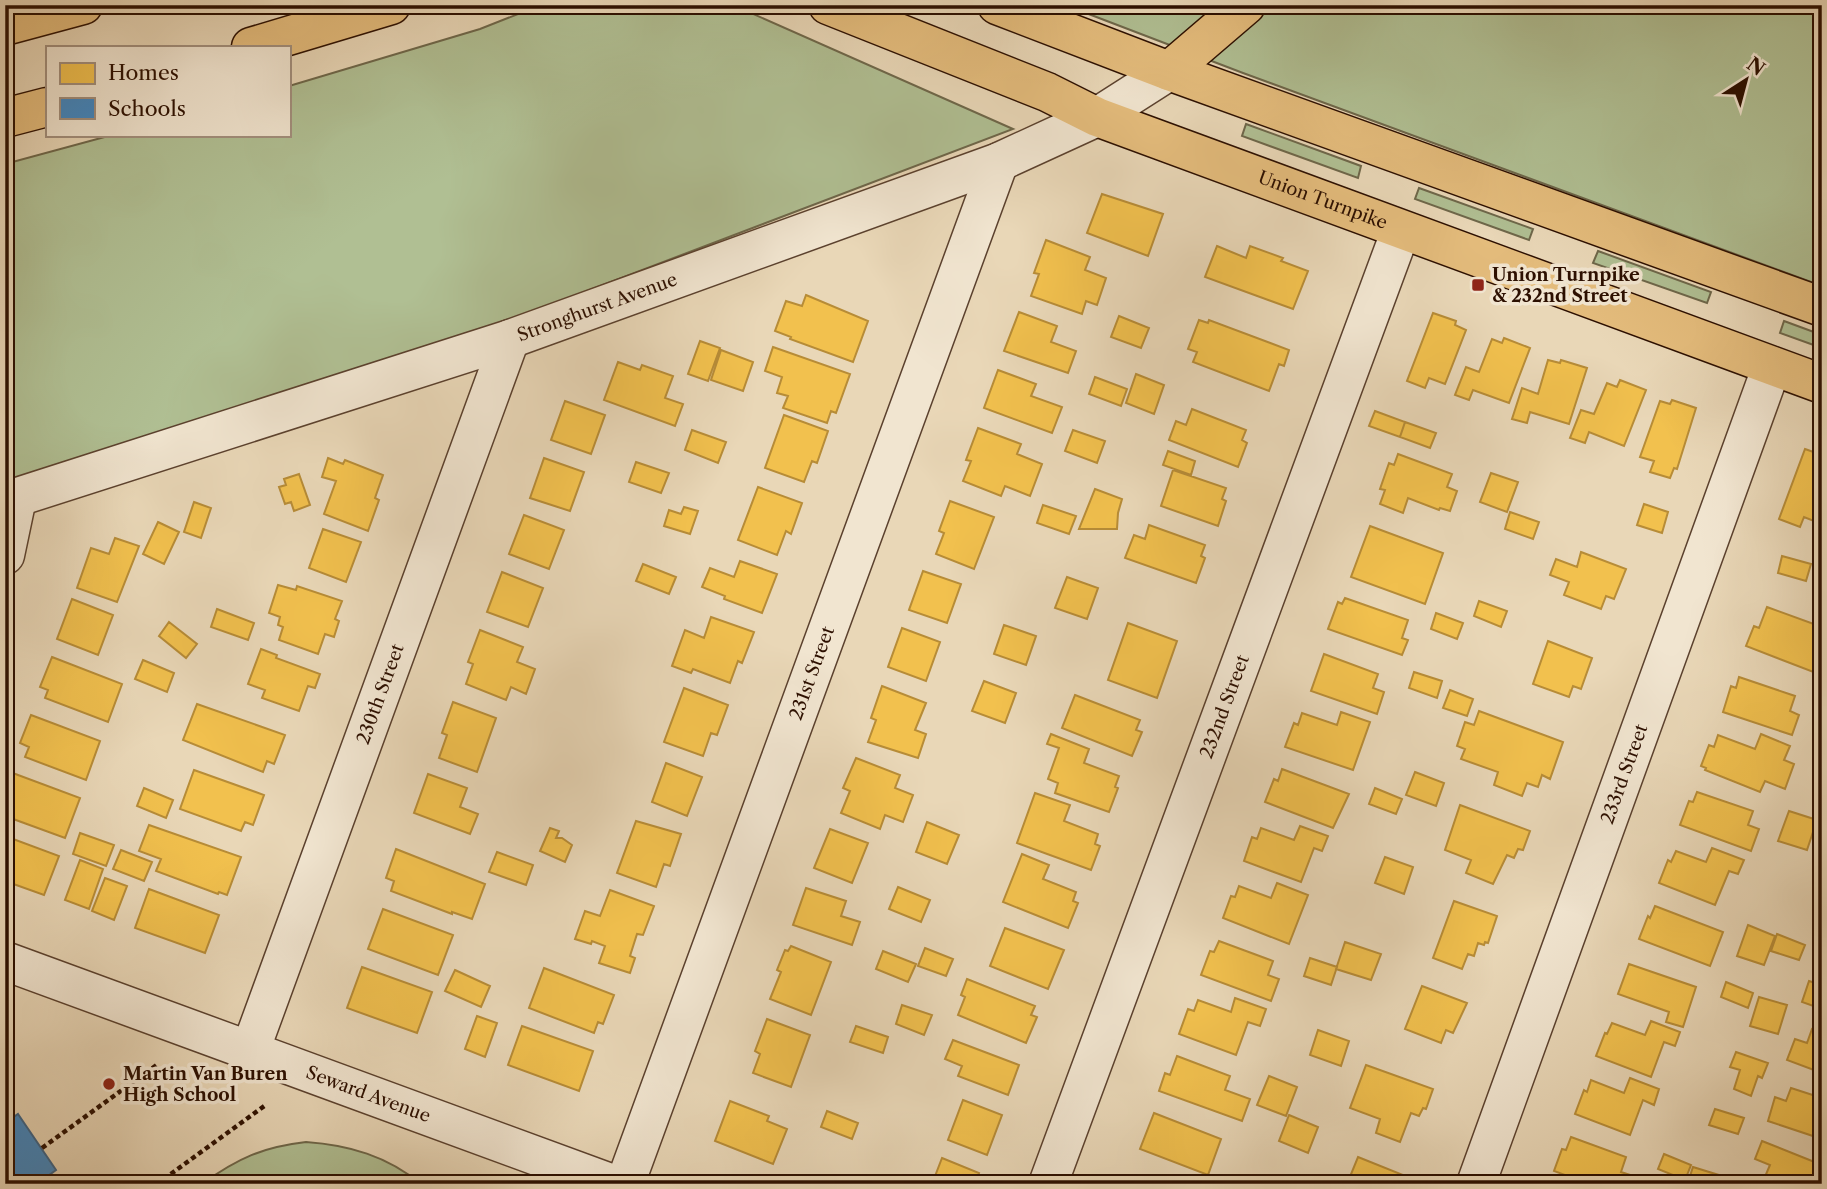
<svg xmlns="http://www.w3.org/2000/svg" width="1827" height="1189" font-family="'Libre Caslon Text',serif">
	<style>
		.green { fill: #b0bf93; stroke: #6e674a; stroke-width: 2 }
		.homes { fill: #f2c14e; stroke: #b78c37; stroke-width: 2 }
		.schools { fill: #3f88c5; stroke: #39648a; stroke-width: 2 }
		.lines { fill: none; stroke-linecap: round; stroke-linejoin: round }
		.minor-casing { stroke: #5b412e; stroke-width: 41 }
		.major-casing { stroke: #2c0f00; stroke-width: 41 }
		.highway-casing { stroke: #2c0f00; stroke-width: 41 }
		.path { stroke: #2c0f00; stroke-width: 4.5; stroke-dasharray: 5 3.5; stroke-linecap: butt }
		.minor { stroke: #f1e5d0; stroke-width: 38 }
		.major { stroke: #e4bc7c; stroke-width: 38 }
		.highway { stroke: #e4bc7c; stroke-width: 38 }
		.poi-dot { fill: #8f2418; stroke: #f1e5d0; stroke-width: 2.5 }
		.labels { text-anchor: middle; stroke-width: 7; stroke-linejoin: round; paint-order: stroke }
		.street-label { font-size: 18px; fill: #2c0f00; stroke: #f1e5d0 }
		.poi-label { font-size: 18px; font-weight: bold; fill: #2c0f00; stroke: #f1e5d0; text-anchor: start }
	</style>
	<rect width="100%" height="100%" fill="#e9d7b7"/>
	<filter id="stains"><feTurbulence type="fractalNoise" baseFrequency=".00286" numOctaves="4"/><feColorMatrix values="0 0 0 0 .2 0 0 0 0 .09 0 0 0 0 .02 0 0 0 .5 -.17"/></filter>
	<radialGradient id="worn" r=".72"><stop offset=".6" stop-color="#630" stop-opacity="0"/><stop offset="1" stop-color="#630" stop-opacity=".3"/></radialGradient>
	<path class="green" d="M541,5H733L1013,129L508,321L5,490V164L112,135H289V86L480,29Z
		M1065,5H1822V286L1243,73Z
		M1246,124L1361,166L1358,178L1242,136Z
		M1419,188L1533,229L1529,240L1415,199Z
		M1598,251L1711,292L1707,303L1593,263Z
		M1784,321L1822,335V348L1780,333Z
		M306,1142C349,1145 387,1156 421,1184H349L315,1178L288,1180L274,1184H202C238,1158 263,1147 306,1142Z"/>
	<path class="homes" d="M1102,194L1163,214L1148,256L1087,233Z
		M1046,240L1090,257L1085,270L1106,278L1097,305L1086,301L1082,314L1031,296L1039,274L1034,273Z
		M1217,246L1246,258L1250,246L1283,258L1281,261L1308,271L1293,309L1205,277Z
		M806,295L868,321L853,362L790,339L791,337L775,331L786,301L802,306Z
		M1019,312L1057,326L1051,342L1076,351L1068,373L1004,351Z
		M1433,313L1456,321L1455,325L1466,330L1445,384L1429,378L1425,388L1407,381Z
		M1119,316L1149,328L1141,348L1111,337Z
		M1199,320L1208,323L1209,320L1289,350L1284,366L1279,364L1269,391L1193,362L1197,352L1188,349Z
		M1504,338L1530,348L1509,403L1473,390L1469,400L1455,395L1466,367L1479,372L1492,339L1502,343Z
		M700,341L720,348L708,381L688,374Z
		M773,347L850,374L836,413L831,411L827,423L783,408L788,396L777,393L782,377L765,371Z
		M721,350L753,362L743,391L711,380Z
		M1548,360L1560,363L1561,360L1587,368L1569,424L1530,412L1527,423L1512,419L1522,388L1538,394Z
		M618,362L640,370L642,365L673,376L665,398L683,404L675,426L604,400Z
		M998,370L1036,384L1031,396L1062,407L1052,433L984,408Z
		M1136,374L1164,385L1154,414L1126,403Z
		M1095,377L1127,389L1121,406L1089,394Z
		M1620,380L1646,390L1624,446L1589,432L1585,443L1570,438L1581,410L1594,414L1607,383L1617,387Z
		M1672,400L1696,408L1677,469L1674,468L1670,478L1650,472L1654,461L1640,457L1660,401L1670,404Z
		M565,401L605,415L591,454L551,440Z
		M1192,409L1246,430L1242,440L1247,443L1238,467L1169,440L1176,421L1186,425Z
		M1375,411L1405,422L1400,437L1369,426Z
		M784,415L828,431L817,463L812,461L804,482L765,468Z
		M1405,422L1436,433L1430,448L1400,437Z
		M978,428L1021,444L1017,454L1042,464L1030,496L1005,486L1001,496L963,481L971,461L966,460Z
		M692,430L726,442L718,463L685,450Z
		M1073,430L1105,441L1097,463L1065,451Z
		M1805,449L1822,455V515L1819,523L1804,517L1800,527L1779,519Z
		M1168,451L1195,461L1191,475L1163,465Z
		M1398,454L1452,474L1447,487L1457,491L1450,511L1440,508L1439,510L1408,498L1403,513L1380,504L1385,490L1380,489L1389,463L1394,465Z
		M328,458L343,464L345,460L383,475L375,498L379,500L368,531L324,514L336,481L322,477Z
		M544,458L584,472L570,511L530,498Z
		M636,462L669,473L661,493L629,482Z
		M1173,470L1226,488L1222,499L1226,501L1218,526L1161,506Z
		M1491,473L1518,482L1507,512L1480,502Z
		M299,474L310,505L294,511L291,502L285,504L279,487L286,485L284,479Z
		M758,487L802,503L791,534L786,531L777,555L738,540Z
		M1095,489L1122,499L1118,513L1117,529H1079Z
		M950,501L994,517L974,569L936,554L944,533L939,531Z
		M194,502L211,508L201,538L184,532Z
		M1644,504L1668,512L1662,533L1637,525Z
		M1043,505L1076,516L1069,534L1037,523Z
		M684,507L698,511L690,534L664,526L669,510L681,514Z
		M1510,512L1539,522L1533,539L1505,529Z
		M524,515L564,530L549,569L509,554Z
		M158,522L179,532L164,564L143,554Z
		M1149,525L1205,545L1201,556L1205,558L1196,583L1125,558L1134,535L1145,539Z
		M1370,526L1443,553L1425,604L1351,577Z
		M323,529L361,542L346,582L309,568Z
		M115,538L139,546L117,602L77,588L91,548L109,554Z
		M1581,552L1626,569L1614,599L1606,596L1601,609L1564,595L1569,582L1550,575L1556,559L1577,567Z
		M1782,556L1811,564L1806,581L1778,573Z
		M740,561L777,574L762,613L724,599L725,596L702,587L710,568L734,577Z
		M643,564L676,577L669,594L636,581Z
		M923,571L961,584L947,623L909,610Z
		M502,572L543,588L528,627L487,612Z
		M1067,577L1098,588L1087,619L1055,608Z
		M278,585L296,590L297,586L342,601L335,619L339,621L334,637L325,634L318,654L279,640L283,627L278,625L280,617L269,613Z
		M1345,598L1408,620L1402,638L1408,640L1402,655L1328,629L1338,602L1342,604Z
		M72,599L113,615L98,655L57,639Z
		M1479,601L1507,611L1501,627L1474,616Z
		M1767,607L1822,627V658L1816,673L1746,646L1754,626L1759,628Z
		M217,609L254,623L248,640L211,627Z
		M1436,613L1463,623L1457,639L1431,629Z
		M711,617L754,632L742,663L738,661L730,683L693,669L691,673L672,666L685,630L704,638Z
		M169,622L197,644L186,658L159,636Z
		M1128,623L1177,641L1157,698L1108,680Z
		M1004,625L1036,636L1026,665L994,654Z
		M902,628L940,642L926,681L888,667Z
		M480,630L523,647L517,662L535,669L526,694L511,687L506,700L466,684L473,664L468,662Z
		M1548,641L1592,658L1581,689L1573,686L1569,697L1533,684Z
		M261,649L277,655L276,658L320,674L315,688L308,686L299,711L262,698L265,690L248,684Z
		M1324,654L1378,674L1373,688L1384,692L1377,714L1311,691Z
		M52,657L122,684L108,722L45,698L48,690L40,687Z
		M143,660L174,673L167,692L135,679Z
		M1414,672L1442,681L1437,698L1409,688Z
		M1739,677L1795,696L1790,711L1799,715L1792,735L1723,712L1731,686L1736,688Z
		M984,681L1016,693L1005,723L972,711Z
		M882,686L926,703L915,730L926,734L918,758L868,742L876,720L871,718Z
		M684,688L728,705L717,735L711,733L703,756L664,742Z
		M1450,690L1473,699L1467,716L1443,708Z
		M1075,695L1140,720L1136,730L1142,732L1132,756L1062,728Z
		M453,702L496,718L477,772L439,758L447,735L442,733Z
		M197,704L285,735L274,764L267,761L263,772L183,740Z
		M1479,711L1563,742L1550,779L1542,775L1538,787L1527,783L1522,796L1494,785L1498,772L1461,759L1465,749L1457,746L1465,722L1474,725Z
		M1341,712L1370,722L1353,770L1285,747L1294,723L1298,725L1302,713L1337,725Z
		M31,715L100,741L86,780L25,757L29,747L20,743Z
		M1051,734L1089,749L1084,763L1119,776L1115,787L1118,788L1109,812L1055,793L1058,783L1048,779L1059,748L1047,744Z
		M1761,734L1790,746L1784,760L1794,764L1785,789L1765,781L1760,792L1705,770L1706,768L1701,766L1709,745L1714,747L1718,735L1755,749Z
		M856,758L900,775L895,788L913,795L903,822L885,815L880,829L841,813L850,791L843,788Z
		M666,763L702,777L687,816L652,802Z
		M1282,769L1349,794L1333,828L1265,802L1274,779L1278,781Z
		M194,770L264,795L253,825L245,822L241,831L180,809Z
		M10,772L80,798L65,838L5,816L8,804H5V784Z
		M1415,772L1444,783L1436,806L1406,795Z
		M428,774L467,788L460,807L478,814L470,834L414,813Z
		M144,788L173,800L166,818L137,806Z
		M1375,788L1402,799L1396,814L1369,804Z
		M1697,792L1753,811L1748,825L1759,829L1751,851L1680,825L1689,801L1693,802Z
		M1035,793L1070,805L1064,821L1098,834L1095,844L1100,846L1091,870L1017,843Z
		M1460,805L1530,831L1523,850L1518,849L1514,858L1507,855L1493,884L1466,873L1471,860L1445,850Z
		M1789,811L1817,820L1807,850L1778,841Z
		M636,821L681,834L670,866L664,864L656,887L617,873Z
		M927,822L959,835L947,864L916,852Z
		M149,825L241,857L227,895L219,892L218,894L156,871L161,859L139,851Z
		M1300,826L1328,836L1322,851L1314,848L1301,882L1244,861L1252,837L1257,839L1261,828L1294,840Z
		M550,828L559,831L556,838H562L572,845L565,862L540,851Z
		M830,829L868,843L852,883L814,868Z
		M80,833L114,845L106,866L73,854Z
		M5,836L59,856L44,895L5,881Z
		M1712,848L1744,860L1738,874L1729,871L1715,905L1659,883L1668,860L1671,862L1676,851L1706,862Z
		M396,849L485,884L472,919L452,912V914L391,891L394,881L386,878Z
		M121,850L152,862L144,881L113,869Z
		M497,852L533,865L526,885L489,872Z
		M1022,854L1049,865L1043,879L1076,892L1073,901L1078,903L1068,928L1003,902Z
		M1385,857L1413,867L1404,894L1375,883Z
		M80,860L103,869L89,909L65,900Z
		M105,878L127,886L114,920L92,911Z
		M1277,883L1308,895L1289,944L1223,918L1231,896L1235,897L1239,886L1271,898Z
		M898,887L930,900L921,922L889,909Z
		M806,888L846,901L841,916L860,922L852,945L793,925Z
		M149,889L219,915L205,953L135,928Z
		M610,890L654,906L643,935L637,934L630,956L635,958L630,973L599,963L605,946L592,941L591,944L575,939L585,911L600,916Z
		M1454,901L1497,916L1488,943L1485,942L1484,945L1478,943L1474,956L1468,954L1462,969L1433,958Z
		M1655,906L1723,932L1710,966L1639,939L1648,916L1650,918Z
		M383,909L453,935L438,975L368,949Z
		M1748,925L1775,936L1764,965L1737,956Z
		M1005,928L1064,950L1048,989L990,966Z
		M1777,934L1805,945L1799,960L1771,951Z
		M1219,941L1273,961L1268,975L1279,979L1271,1001L1201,975L1210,951L1214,952Z
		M1345,942L1381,954L1371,980L1336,969Z
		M791,946L831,962L811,1015L770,999L781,972L777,970L785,950L788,951Z
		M925,948L953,959L946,976L918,966Z
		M883,951L916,964L908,982L876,969Z
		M1310,958L1337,967L1331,985L1304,976Z
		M1629,964L1696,987L1683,1027L1666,1022L1669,1012L1618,994Z
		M362,967L432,992L417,1033L347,1008Z
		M544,968L614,995L603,1024L598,1022L594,1033L529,1008Z
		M455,970L490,986L481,1007L445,991Z
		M967,979L1035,1006L1031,1015L1037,1017L1026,1043L958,1015L965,997L961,995Z
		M1809,981L1822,985V1009L1802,1002Z
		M1726,982L1753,993L1748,1008L1721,997Z
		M1422,986L1467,1003L1453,1033L1446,1030L1441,1043L1405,1029Z
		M1759,997L1787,1005L1778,1034L1750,1026Z
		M1235,998L1266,1009L1260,1026L1248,1022L1236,1055L1179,1034L1188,1009L1194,1011L1198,1000L1231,1012Z
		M902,1005L932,1015L924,1035L896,1024Z
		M477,1016L497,1023L485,1057L465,1049Z
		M767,1019L810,1035L791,1087L753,1073L760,1054L755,1051Z
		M1651,1021L1680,1032L1675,1046L1664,1042L1651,1077L1596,1056L1605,1033L1607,1034L1612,1023L1645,1035Z
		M522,1026L593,1051L579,1091L508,1065Z
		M856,1026L888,1037L883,1053L850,1042Z
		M1812,1029L1822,1032V1073L1787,1060L1795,1039L1807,1043Z
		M1318,1030L1349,1041L1341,1066L1310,1055Z
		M953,1040L1019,1065L1008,1095L958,1076L962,1066L945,1059Z
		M1736,1052L1768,1063L1762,1078L1758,1076L1751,1096L1734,1089L1740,1070L1730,1067Z
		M1177,1056L1230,1076L1225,1090L1250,1099L1242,1121L1159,1091L1165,1073L1170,1075Z
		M1366,1065L1433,1089L1426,1109L1423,1108L1419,1116L1411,1113L1400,1142L1376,1133L1380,1119L1350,1108Z
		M1269,1076L1297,1087L1286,1116L1257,1105Z
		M1630,1078L1659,1089L1654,1105L1643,1100L1630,1135L1575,1114L1584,1090L1587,1092L1591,1080L1624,1093Z
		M1791,1088L1822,1098V1139L1768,1121L1775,1097L1786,1101Z
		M963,1100L1002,1115L987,1155L948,1140Z
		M730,1101L769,1116L767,1121L787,1129L773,1164L715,1141Z
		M1715,1109L1744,1118L1738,1134L1709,1125Z
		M827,1111L858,1123L852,1139L821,1127Z
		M1154,1113L1221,1139L1208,1175L1140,1149Z
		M1289,1115L1318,1127L1308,1153L1279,1141Z
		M1571,1137L1626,1157L1621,1172L1630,1175L1627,1184H1589L1554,1171L1562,1149L1566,1150Z
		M1762,1141L1822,1165V1173L1817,1184H1776L1764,1179L1770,1165L1755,1159Z
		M1664,1154L1691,1165L1685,1180L1658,1169Z
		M1358,1157L1403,1175L1400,1184H1347Z
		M942,1158L979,1173L975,1184H932Z
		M1693,1167L1722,1176L1719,1184L1688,1182Z"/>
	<path class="schools" d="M18,1114L56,1170L37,1184H5V1123Z"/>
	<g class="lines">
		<g class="minor-casing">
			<g id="minor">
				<path id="s1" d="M5,501L510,339L999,162L1097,117L1169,71"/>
				<path d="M5,555L17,498"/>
				<path id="s2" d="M5,961L613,1184"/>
				<path id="s3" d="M250,1051L510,339"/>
				<path id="s4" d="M625,1184L999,162"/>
				<path id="s5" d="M1048,1184L1401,230"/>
				<path id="s6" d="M1476,1184L1772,366"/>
			</g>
		</g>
		<g class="major-casing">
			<g id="major">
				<path id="s7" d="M828,5L1047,92L1097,117L1822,384"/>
				<path d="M997,5L1169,71L1822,307"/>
			</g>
		</g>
		<g class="highway-casing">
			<path id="highway" d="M5,26L83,5
				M251,47L391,5
				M1169,71L1246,5
				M5,118L47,107"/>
		</g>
		<path class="path" d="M42,1148L158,1064
			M75,1182L76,1184
			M157,1184L267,1104"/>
		<use href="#minor" class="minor"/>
		<use href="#major" class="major"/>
		<use href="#highway" class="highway"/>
	</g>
	<g class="poi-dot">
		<rect x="1471" y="278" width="14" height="14" rx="3.5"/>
		<circle cx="109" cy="1084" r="7"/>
	</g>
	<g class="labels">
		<g class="street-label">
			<text dy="6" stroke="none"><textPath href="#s7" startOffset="532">Union Turnpike</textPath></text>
			<text dy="6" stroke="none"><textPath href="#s1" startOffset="623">Stronghurst Avenue</textPath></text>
			<text dy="6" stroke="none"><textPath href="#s4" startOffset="544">231st Street</textPath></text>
			<text dy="6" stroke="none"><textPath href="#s3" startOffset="380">230th Street</textPath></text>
			<text dy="6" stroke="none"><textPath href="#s5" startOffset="509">232nd Street</textPath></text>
			<text dy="6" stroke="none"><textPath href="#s6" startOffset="436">233rd Street</textPath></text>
			<text dy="6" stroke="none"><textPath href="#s2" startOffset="387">Seward Avenue</textPath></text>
		</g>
		<g class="poi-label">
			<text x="1492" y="281">Union Turnpike<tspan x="1492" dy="21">&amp; 232nd Street</tspan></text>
			<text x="123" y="1080">Martin Van Buren<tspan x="123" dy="21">High School</tspan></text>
		</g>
	</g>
	<rect width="1827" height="1189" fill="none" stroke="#e9d7b7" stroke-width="28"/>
	<rect x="7" y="7" width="1813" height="1175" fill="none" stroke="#2c0f00" stroke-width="3.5"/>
	<rect x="14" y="14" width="1799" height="1161" fill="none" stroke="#2c0f00" stroke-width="2"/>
	<rect x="46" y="46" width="245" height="91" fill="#f1e5d0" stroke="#a28f7d" stroke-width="2"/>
	<rect x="60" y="63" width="35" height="21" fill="#f2c14e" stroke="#a28f7d" stroke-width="2"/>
	<text x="108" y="80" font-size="21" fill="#2c0f00">Homes</text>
	<rect x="60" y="98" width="35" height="21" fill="#3f88c5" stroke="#a28f7d" stroke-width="2"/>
	<text x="108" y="116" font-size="21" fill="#2c0f00">Schools</text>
	<g transform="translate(1746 80) rotate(36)" stroke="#f1e5d0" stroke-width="5" paint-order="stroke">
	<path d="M0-5L12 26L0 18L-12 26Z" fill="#2c0f00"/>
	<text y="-10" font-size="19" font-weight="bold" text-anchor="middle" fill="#2c0f00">N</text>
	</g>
	<rect width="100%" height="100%" filter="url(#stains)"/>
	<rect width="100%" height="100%" fill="url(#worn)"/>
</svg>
